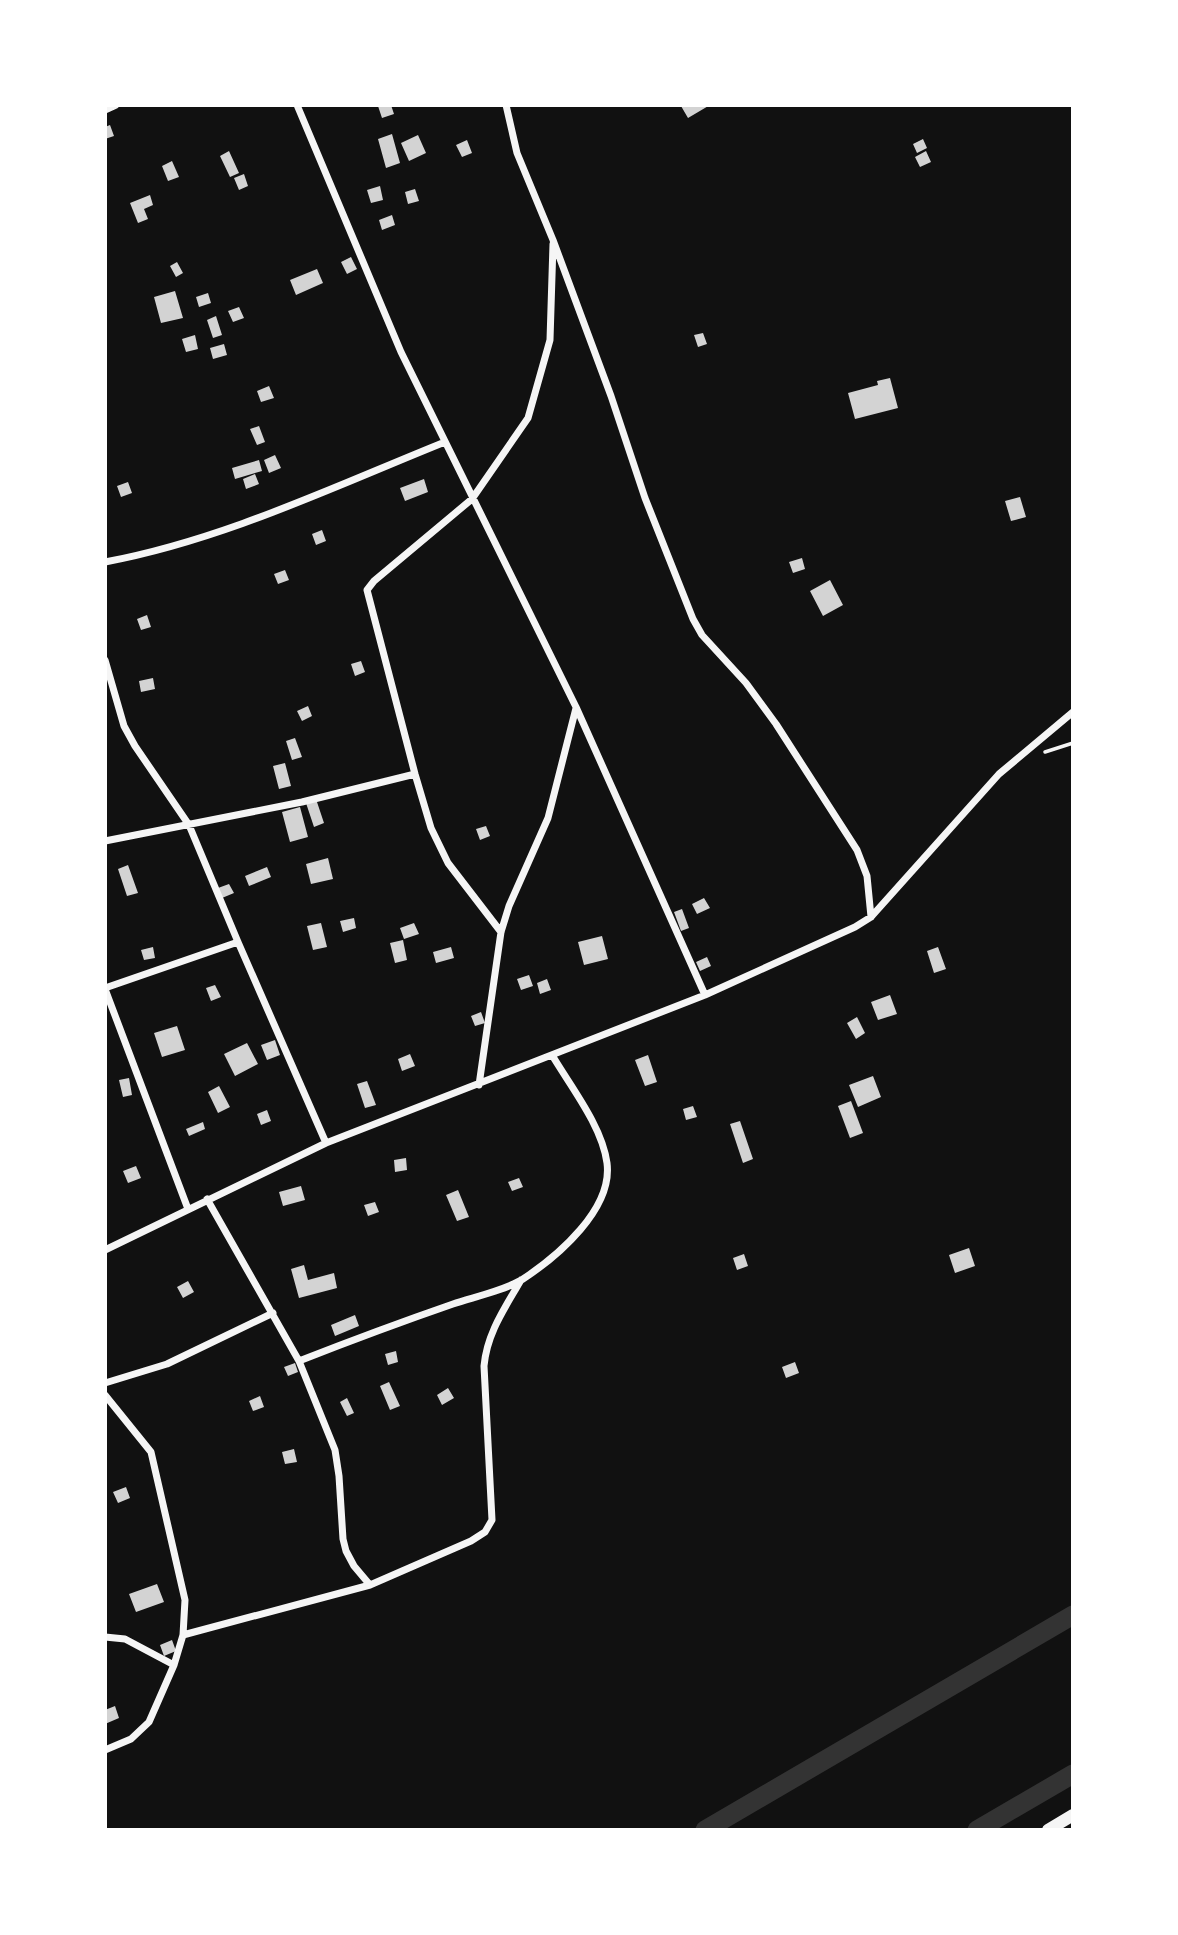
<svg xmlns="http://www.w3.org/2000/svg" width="1178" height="1935" font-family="'Fira Sans',sans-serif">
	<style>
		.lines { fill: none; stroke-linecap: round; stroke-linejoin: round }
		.canal { stroke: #333; stroke-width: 19 }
		.building { fill: #d3d3d3 }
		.path { stroke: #f5f5f5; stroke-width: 3.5 }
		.minor { stroke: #f5f5f5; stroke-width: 7 }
		.tertiary { stroke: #f5f5f5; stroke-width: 12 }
	</style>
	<rect width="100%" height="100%" fill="#111"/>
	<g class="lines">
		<path class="canal" d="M705,1830L1073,1615
			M977,1830L1073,1774"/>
	</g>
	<path class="building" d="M382,105H391L394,114L382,118L378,106Z
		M684,105H710L688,118L681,106Z
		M110,125L114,136L105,139V127Z
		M392,134L400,163L386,168L378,139Z
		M418,135L426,153L409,161L401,143Z
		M923,139L927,148L917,153L913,144Z
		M467,140L472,153L462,157L456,145Z
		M229,151L239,173L230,177L220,156Z
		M926,151L931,162L920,167L915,157Z
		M172,161L179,177L168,181L162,166Z
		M244,174L248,186L239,190L234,178Z
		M380,186L383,200L371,203L367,190Z
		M415,189L419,201L408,204L405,192Z
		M150,195L153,205L144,209L148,219L138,223L130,203Z
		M392,215L395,225L382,230L379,220Z
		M351,257L357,269L347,274L341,262Z
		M177,262L183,273L176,277L170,266Z
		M317,269L323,283L296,295L290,280Z
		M175,291L183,318L161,323L154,297Z
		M208,293L211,303L199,307L196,297Z
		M239,307L244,318L233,322L228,311Z
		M216,316L222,335L213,338L207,320Z
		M703,333L707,344L698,347L694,335Z
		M195,335L198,349L186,352L182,339Z
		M224,344L227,355L213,359L210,348Z
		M890,378L898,408L855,419L848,393L878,385L877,381Z
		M269,386L274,398L261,402L257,391Z
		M259,426L265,442L257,445L250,429Z
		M275,455L281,468L269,473L264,460Z
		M259,460L262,471L235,479L232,468Z
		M255,474L259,484L246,489L243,479Z
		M424,479L428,492L405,501L400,488Z
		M128,482L132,493L121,497L117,486Z
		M1020,497L1026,517L1011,521L1005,501Z
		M322,530L326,541L316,545L312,534Z
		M802,558L805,569L793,573L789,562Z
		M285,570L289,580L278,584L274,574Z
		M830,580L843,605L823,616L810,591Z
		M147,615L151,627L141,630L137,619Z
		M361,661L365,672L355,676L351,664Z
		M153,678L155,689L141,692L139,681Z
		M308,706L312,716L302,721L297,711Z
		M295,738L302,757L292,760L286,741Z
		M285,763L291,786L279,789L273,766Z
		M316,799L324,823L314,827L306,803Z
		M300,807L308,837L290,842L282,812Z
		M486,826L490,836L480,840L476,829Z
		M328,858L333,879L311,884L306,864Z
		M128,865L138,893L127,896L118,869Z
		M267,867L271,877L249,886L245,876Z
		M229,884L234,893L222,898L218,888Z
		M704,898L710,908L697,914L692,904Z
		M682,909L689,928L681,931L674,912Z
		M354,918L356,928L343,932L340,921Z
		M321,923L327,947L313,950L307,926Z
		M414,923L419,934L404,939L400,928Z
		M602,936L608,959L584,965L578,942Z
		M403,940L407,960L395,963L390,943Z
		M153,947L155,958L144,960L141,950Z
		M451,947L454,958L436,963L433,952Z
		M938,947L946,969L934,973L927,951Z
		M707,957L711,966L700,971L696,962Z
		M529,975L533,986L521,990L517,979Z
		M547,979L551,990L540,994L537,983Z
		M215,985L221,997L211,1001L206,988Z
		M890,995L897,1014L878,1020L871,1002Z
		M481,1012L485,1023L475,1026L471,1016Z
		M857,1017L865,1033L856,1039L847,1023Z
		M177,1026L185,1050L162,1057L154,1033Z
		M275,1040L280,1055L267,1060L261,1045Z
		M247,1043L258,1064L235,1076L224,1054Z
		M410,1054L415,1066L402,1071L398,1059Z
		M648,1055L657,1082L645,1086L635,1060Z
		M873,1076L881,1097L858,1107L849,1085Z
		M129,1078L132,1095L123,1097L119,1080Z
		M367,1081L376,1105L365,1108L357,1084Z
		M219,1086L230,1107L218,1113L208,1092Z
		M851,1101L863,1133L850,1138L838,1106Z
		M693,1106L697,1117L686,1120L683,1109Z
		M267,1110L271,1121L261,1125L257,1114Z
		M740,1121L753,1159L743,1163L730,1124Z
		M203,1122L205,1129L189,1136L186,1129Z
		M406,1158L407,1170L395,1172L394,1160Z
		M136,1166L141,1178L128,1183L123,1171Z
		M519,1178L523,1187L512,1191L508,1182Z
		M301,1186L305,1200L283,1206L279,1192Z
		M458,1190L469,1217L457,1221L446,1195Z
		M375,1202L379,1212L368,1216L364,1205Z
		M969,1248L975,1266L955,1273L949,1255Z
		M744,1254L748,1266L737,1270L733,1258Z
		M304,1265L308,1280L334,1273L337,1288L299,1298L291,1269Z
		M188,1281L194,1292L183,1298L177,1287Z
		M355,1315L359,1326L335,1336L331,1325Z
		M396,1351L398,1362L388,1365L385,1354Z
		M795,1362L799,1373L786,1378L782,1367Z
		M295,1363L298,1372L288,1376L284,1367Z
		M389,1382L400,1406L390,1410L380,1386Z
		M448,1388L454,1398L442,1405L437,1395Z
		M260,1396L264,1407L253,1411L249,1401Z
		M347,1398L354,1413L347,1416L340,1402Z
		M294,1449L297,1462L285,1464L282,1452Z
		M126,1487L130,1498L118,1503L113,1492Z
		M157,1584L164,1602L136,1612L129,1594Z
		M172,1640L176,1651L164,1656L160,1645Z
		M115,1706L119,1718L105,1724V1710Z"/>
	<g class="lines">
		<path class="path" d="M1045,752L1073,743"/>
		<path class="minor" d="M297,105L401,352L576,707L705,995
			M506,105L517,153L553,240L611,396L645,498L693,619L702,635L746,683L776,724L857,850L867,876L871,917
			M105,110L116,105
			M105,562C223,540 333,487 445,442
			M105,660L124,726L135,746L189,825L238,942L326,1143
			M105,841L302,802L415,774
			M501,932L448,863L431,828L415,774L367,590L374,581L472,499L528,418L550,340L553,244
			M105,988L238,942
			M105,989L188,1209
			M479,1085L501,932L509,906L548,818L576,708
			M207,1199L299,1361L335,1450L339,1476L343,1539L346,1551L354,1566L370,1585
			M105,1250L326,1143L705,995L855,927L871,917L999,774L1073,712
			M299,1361C350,1341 401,1322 453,1304C474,1297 506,1290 523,1279C558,1256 613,1209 607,1163C602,1126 571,1087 552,1055
			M105,1383L167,1364L273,1313
			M105,1395L151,1452L185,1600L183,1635L174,1665L149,1722L131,1739L105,1750
			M183,1635L370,1585L471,1541L485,1532L492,1520L484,1366C487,1333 505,1308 521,1280
			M105,1637L125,1639L174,1665"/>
		<path class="tertiary" d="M1048,1830L1073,1815"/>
	</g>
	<rect width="1178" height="1935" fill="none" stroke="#ffffff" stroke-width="214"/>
</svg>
